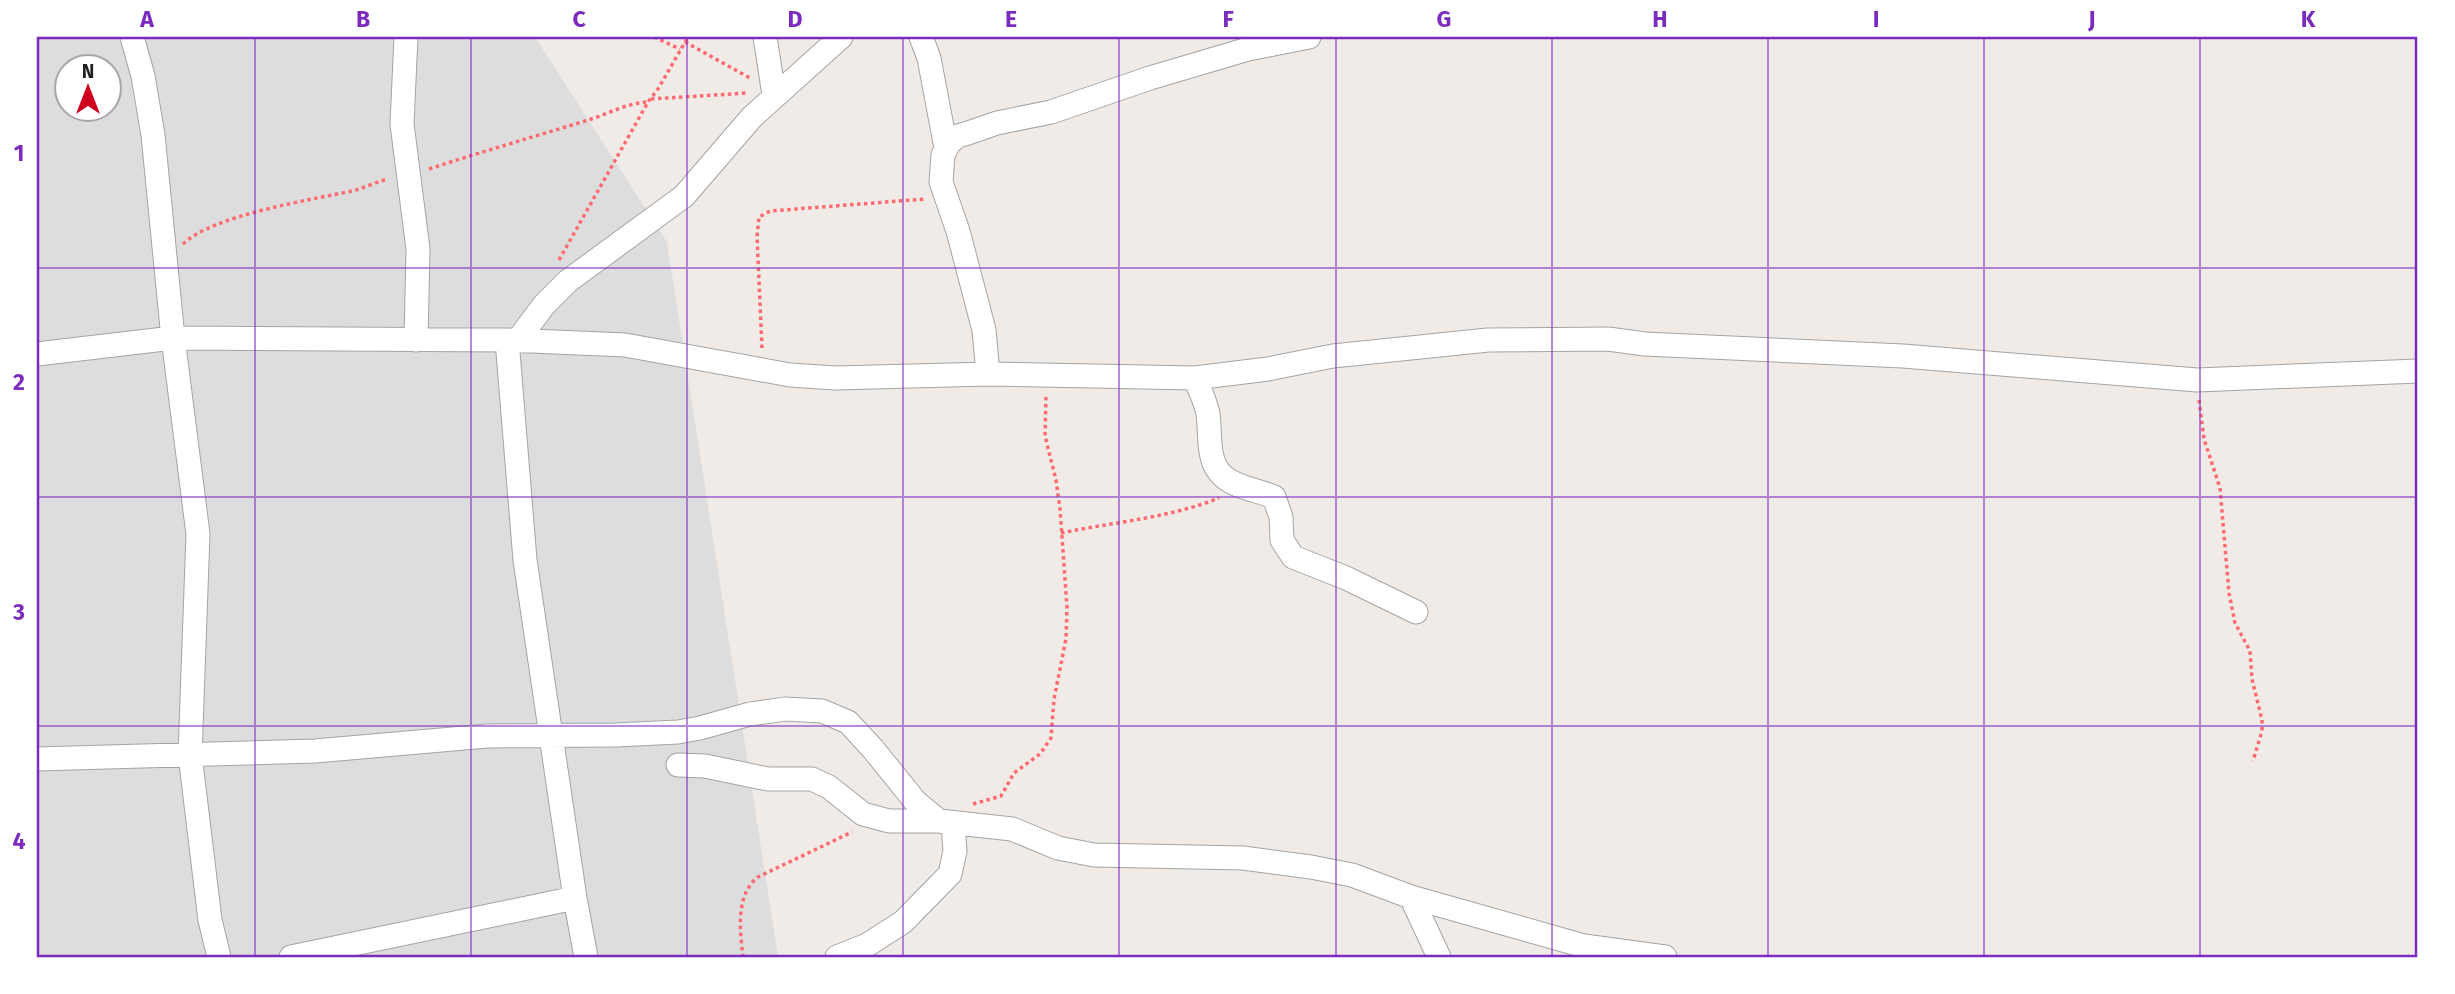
<svg xmlns="http://www.w3.org/2000/svg" width="2455" height="994" font-family="'Fira Sans',sans-serif">
	<style>
		.residential { fill: #dedddd; fill-rule: evenodd }
		.lines { fill: none; stroke-linecap: round; stroke-linejoin: round }
		.minor-casing { stroke: #a4a4a4; stroke-width: 25 }
		.path { stroke: #fd6b71; stroke-width: 3.5; stroke-dasharray: 3.5 3.5; stroke-linecap: butt }
		.minor { stroke: #fff; stroke-width: 23 }
		.grid { fill: none; stroke: #7b2cbf; stroke-width: 2; stroke-opacity: 0.55 }
		.neatline { fill: none; stroke: #7b2cbf; stroke-width: 2.5 }
		.grid-label { font-size: 23px; text-anchor: middle; font-weight: bold; fill: #7b2cbf }
	</style>
	<rect width="100%" height="100%" fill="#f0ebe6"/>
	<path class="residential" d="M37,37H535L667,242L778,957H37ZM66,66H108V108H66Z"/>
	<g class="lines">
		<g class="minor-casing">
			<path id="minor" d="M132,37L143,76L153,135L173,338L198,534L190,755L210,920L219,957
				M406,37L402,124L418,249L416,340
				M765,37L774,95
				M921,37L929,58L946,148
				M507,340L525,560L575,898L586,957
				M517,341L544,305L568,281L684,196L752,117L841,37
				M37,354L173,338L507,340L625,345L790,375L836,378L988,374L1195,378L1268,369L1333,356L1488,340L1608,339L1645,344L1903,356L2197,380L2418,371
				M988,374L984,330L958,231L941,182L943,155L949,143L958,136L968,133L997,123L1051,112L1150,78L1248,49L1309,37
				M1195,378C1199,389 1206,402 1208,414C1211,434 1206,461 1223,476C1236,488 1258,490 1274,497L1281,517L1282,540L1293,557L1346,578L1416,612
				M37,759L315,751L487,736L616,735L678,732L700,728L750,714L785,709L822,711L848,722L873,749L915,801L939,821L1012,829L1058,848L1094,855L1243,858L1311,867L1352,875L1411,897L1584,946L1665,957
				M678,765L705,766L768,779H812L829,787L863,814L889,821H939
				M1411,897L1439,957
				M291,957L575,898
				M837,957L867,945L903,922L950,874L955,851L953,824"/>
		</g>
		<path class="path" d="M654,37L680,49
			M685,42L750,78
			M651,99L747,93
			M429,169C481,152 533,137 585,121C606,115 626,103 648,102
			M183,244C213,215 310,200 352,191C364,188 376,182 388,179
			M559,260L648,102L658,89L688,37
			M762,348L757,236L759,217L770,211L925,199
			M2199,400L2204,439L2220,488L2229,593L2235,623L2250,651L2252,679L2262,720V731L2253,761
			M1061,533C1114,522 1169,518 1219,498
			M973,804L1001,796L1014,773L1040,754L1051,738L1054,699L1066,639L1067,607L1060,509L1056,480L1045,436L1046,395
			M743,957C740,931 735,895 758,877L852,832"/>
		<use href="#minor" class="minor"/>
	</g>
	<path class="grid" d="M255,37V957M471,37V957M687,37V957M903,37V957M1119,37V957M1336,37V957M1552,37V957M1768,37V957M1984,37V957M2200,37V957M37,268H2418M37,497H2418M37,726H2418"/>
	<rect width="2455" height="994" fill="none" stroke="#ffffff" stroke-width="77"/>
	<g transform="translate(88 88)"><circle r="33" fill="#ffffff" stroke="#a6a6a6" stroke-width="2"/>
	<path d="M0-5L12 26L0 18L-12 26Z" fill="#cf001f"/>
	<text y="-10" font-size="19" font-weight="bold" text-anchor="middle" fill="#202020">N</text>
	</g>
	<rect x="38" y="38" width="2378" height="918" class="neatline"/>
	<g class="grid-label">
		<text x="147" y="27">A</text>
		<text x="363" y="27">B</text>
		<text x="579" y="27">C</text>
		<text x="795" y="27">D</text>
		<text x="1011" y="27">E</text>
		<text x="1228" y="27">F</text>
		<text x="1444" y="27">G</text>
		<text x="1660" y="27">H</text>
		<text x="1876" y="27">I</text>
		<text x="2092" y="27">J</text>
		<text x="2308" y="27">K</text>
		<text x="19" y="161">1</text>
		<text x="19" y="390">2</text>
		<text x="19" y="620">3</text>
		<text x="19" y="849">4</text>
	</g>
</svg>
